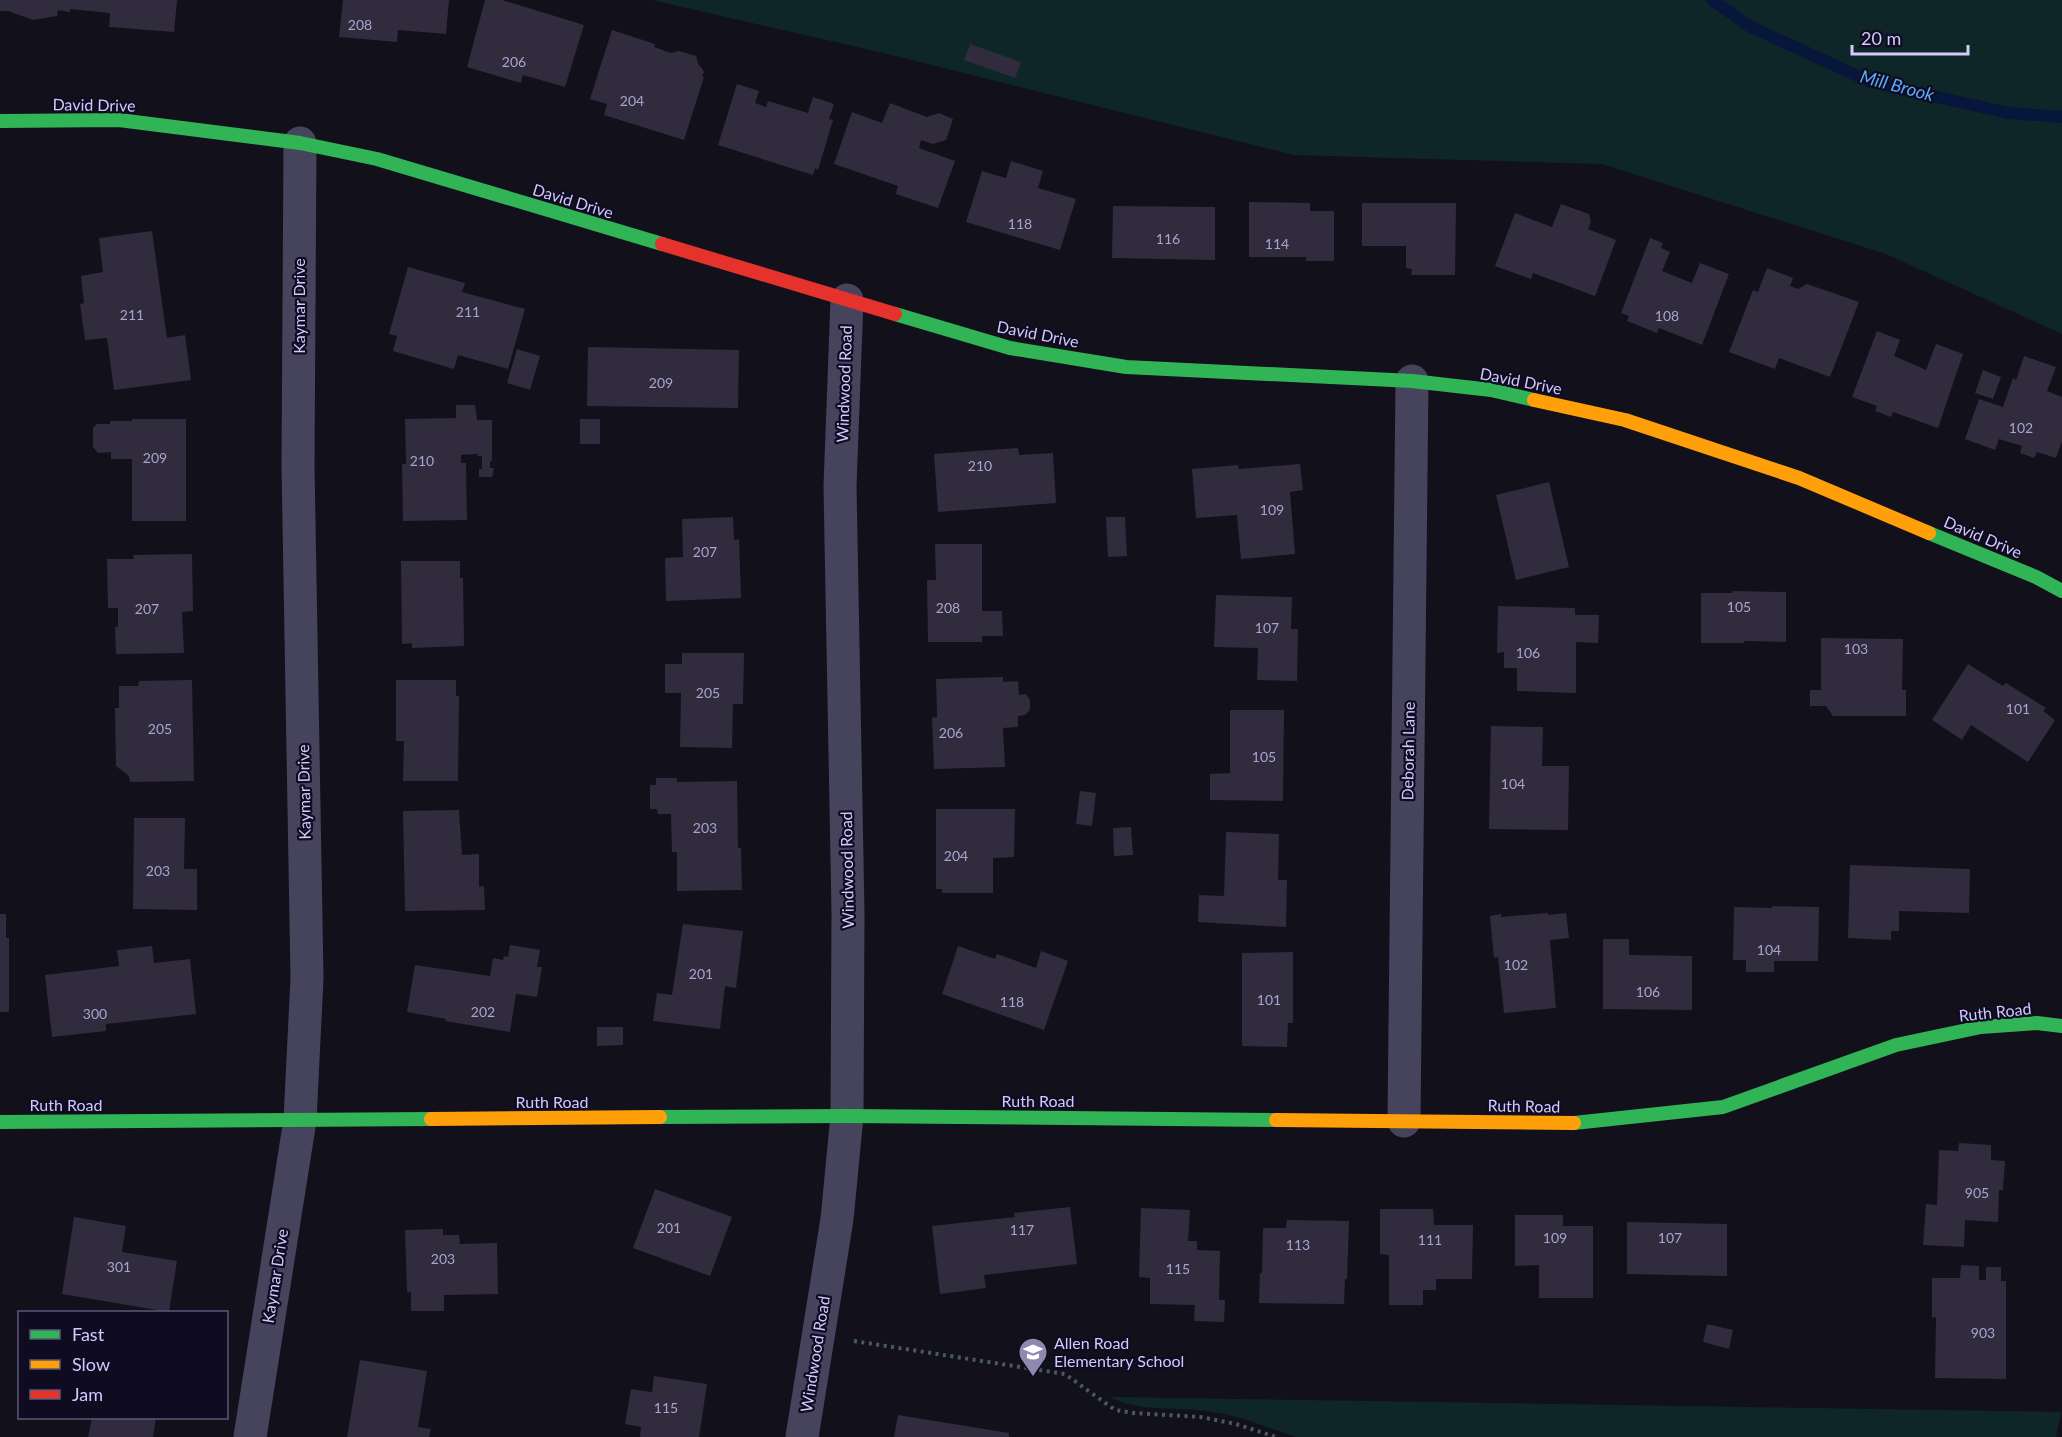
<svg xmlns="http://www.w3.org/2000/svg" width="2062" height="1437" font-family="Lato,sans-serif">
	<style>
		.green { fill: #0f2628 }
		.lines { fill: none; stroke-linecap: round; stroke-linejoin: round }
		.stream { stroke: #07173b; stroke-width: 12 }
		.building { fill: #302c3e }
		.path { stroke: #485868; stroke-width: 4; stroke-dasharray: 3 4.5; stroke-linecap: butt }
		.street { stroke: #46445c; stroke-width: 33 }
		.fast { stroke: #30b455; stroke-width: 14 }
		.slow { stroke: #ff9f0a; stroke-width: 14 }
		.jam { stroke: #e5322d; stroke-width: 14 }
		.labels { text-anchor: middle; stroke-width: 4.5; stroke-linejoin: round; paint-order: stroke }
		.number-label { font-size: 14px; fill: #aaa2cf }
		.street-label { font-size: 16px; fill: #d2caff; stroke: #0f0b20 }
		.poi-label { font-size: 16px; fill: #d2caff; stroke: #0f0b20; text-anchor: start }
		.water-label { font-size: 18px; font-style: italic; fill: #58acff; stroke: #0f0b20 }
	</style>
	<rect width="100%" height="100%" fill="#12101b"/>
	<path class="green" d="M652,0H2062V334L1886,254L1602,164L1294,155L879,52Z
		M1109,1397L2061,1412L2056,1437H1296C1268,1428 1242,1416 1213,1412C1178,1406 1140,1413 1109,1397Z"/>
	<g class="lines">
		<path class="stream" d="M1712,0L1751,27L1871,82L2008,113L2062,117"/>
	</g>
	<path class="building" d="M0,0H177L174,32L109,27L110,13L70,9V12L58,10L57,16L33,20L8,11H0Z
		M343,0H449L446,34L398,30L397,42L339,37Z
		M485,0H502L584,25L565,87L523,75L521,83L467,67Z
		M612,30L655,44L654,47L671,53L679,51L696,56L699,66L701,67L704,72L702,76L704,77L684,140L604,115L607,104L590,99Z
		M970,44L1021,62L1015,78L964,60Z
		M737,84L759,91L755,103L766,107L768,101L808,113L813,97L834,104L829,119L833,120L818,170L815,168L813,175L718,145Z
		M890,103L927,117L939,113L953,119L946,140L933,144L921,140L919,148L955,161L938,208L896,194L898,186L834,164L852,112L882,123Z
		M1011,161L1043,171L1038,188L1076,199L1060,250L966,222L982,171L1006,178Z
		M1249,202L1310,203V211H1334V261H1306V257H1249Z
		M1362,203H1456L1455,275H1411L1412,269L1406,268V246H1362Z
		M1561,204L1589,214L1591,222L1588,229L1616,240L1595,296L1533,273L1531,279L1495,266L1515,213L1552,227Z
		M1113,206L1215,207V260L1112,258Z
		M152,231L167,338L185,335L191,380L114,390L107,338L85,340L80,304L84,303L81,276L103,272L99,238Z
		M1650,238L1663,243L1661,248L1670,252L1662,271L1692,283L1700,263L1729,274L1702,345L1659,328L1657,333L1627,321L1629,316L1621,313Z
		M408,267L465,283L462,292L525,309L508,369L458,355L454,369L393,351L397,336L389,334Z
		M1767,268L1793,278L1790,286L1798,289L1807,284L1859,302L1830,377L1779,358L1775,369L1729,352L1753,290L1758,292Z
		M1877,331L1900,340L1894,356L1926,370L1936,344L1963,354L1938,428L1893,412L1891,417L1875,411L1877,406L1852,397Z
		M588,347L739,350L738,408L587,406Z
		M517,349L540,356L530,390L507,383Z
		M2024,356L2056,367L2047,391L2062,397V441L2056,458L2037,452L2034,458L2020,453L2022,446L1999,439L1995,450L1965,439L1979,399L2003,407L2013,378L2016,380Z
		M1983,370L2001,377L1993,399L1975,393Z
		M456,405H475L477,420H492V461H490V468H494L492,477H479V469H482V456H477L478,454L461,455V463H466L467,520L403,521L402,464H406L405,419L456,418Z
		M132,419H186V521H132V459H111V452L98,453L93,447V428L97,424H110V421H132Z
		M580,419H600V444H580Z
		M1018,448L1019,455L1053,453L1056,503L938,512L934,454Z
		M1300,464L1303,490L1290,492L1295,554L1241,559L1237,515L1196,518L1192,469L1238,465L1239,469Z
		M1549,482L1569,567L1516,580L1496,495Z
		M733,517L734,540L739,539L741,598L666,601L665,558L683,557L682,519Z
		M1106,517H1125L1127,556L1108,557Z
		M935,544H982V611H1002L1003,636H982V642H928L927,580H936Z
		M192,554L193,611L182,612L184,653L116,654L115,627H118V608H108L107,559H134L133,555Z
		M401,561H460V578H463L464,646L412,648V643L402,644Z
		M1733,591L1786,592V642L1744,641V643H1701V593H1732Z
		M1216,595L1292,597L1291,629H1298L1297,681L1257,680L1258,648L1214,647Z
		M1498,606L1575,608V615H1599L1598,643L1576,642V693L1517,691V668H1504V652L1497,653Z
		M1821,638L1903,639L1902,690H1906V716H1833L1826,706H1810V690H1821Z
		M682,653H744L743,704H733L732,748L680,747L681,693H665V664H682Z
		M1968,664L2003,686L2006,683L2046,708L2043,711L2055,720L2028,762L1971,725L1962,740L1932,720Z
		M1003,677V682L1018,681L1019,695L1026,694L1030,700V710L1025,715L1018,716V727L1003,728L1005,767L934,769L932,718L937,717L936,679Z
		M192,680L194,781L130,782L129,776L116,766L115,708H119V686H138L139,681Z
		M396,680H456V696H459L458,781H403L404,741H396Z
		M1230,710H1284L1283,801L1210,800V774L1230,773Z
		M1491,726L1543,727L1542,766H1569L1568,830L1489,829Z
		M656,778H677V782L737,781L738,848H741L742,890L677,891V852H672L671,814H658L657,809H650V785H656Z
		M1080,791L1096,793L1092,826L1076,824Z
		M936,809H1015L1014,857L993,858V893H942V889H936Z
		M459,810L462,855L479,854V887L484,886L485,910L405,911L403,811Z
		M134,818H185L184,869H197V910L133,909Z
		M1131,827L1133,855L1114,856L1113,828Z
		M1226,832L1279,834L1278,880H1287L1286,927L1198,922L1199,895L1224,896Z
		M1850,865L1970,869L1969,913L1899,911V931H1891V940L1848,938Z
		M1772,906L1819,907L1818,961H1774V972H1746V960H1733L1734,907L1772,908Z
		M1548,913V915L1566,913L1569,938L1550,940L1556,1008L1504,1013L1498,957L1494,958L1490,916L1501,914V917Z
		M0,914H6V938H9V1012H0Z
		M683,924L743,931L736,988L725,986L720,1029L653,1021L657,993L672,995Z
		M1603,939H1629V955L1692,956V1010L1603,1009Z
		M510,945L540,950L537,967H542L537,997L516,994L510,1032L445,1021L446,1019L407,1012L415,965L490,976L493,958L503,960L504,956L508,957Z
		M152,946L154,963L190,959L196,1014L106,1024V1031L52,1037L45,975L119,966L117,950Z
		M958,946L995,959L997,954L1036,968L1041,951L1068,961L1044,1030L942,994Z
		M1293,952V1023H1288L1287,1047L1242,1046V953Z
		M597,1027H623V1045L597,1046Z
		M1959,1143L1991,1145V1160L2005,1161L2003,1190H1999L1998,1222L1965,1220L1964,1247L1923,1245L1926,1204L1937,1205L1939,1150L1958,1151Z
		M655,1189L732,1217L710,1276L633,1248Z
		M1070,1207L1077,1264L984,1275L986,1288L940,1294L932,1226L1015,1217L1014,1213Z
		M1141,1208L1190,1210L1188,1241H1197V1250L1220,1251L1219,1300H1225L1224,1322L1194,1321L1195,1305L1150,1304V1278L1139,1277Z
		M1380,1209H1433L1434,1225H1473L1472,1279H1436V1290H1423V1305H1389V1255L1380,1254Z
		M1515,1215H1563V1226H1593V1298H1539V1265L1515,1266Z
		M74,1217L126,1226L122,1252L177,1261L169,1312L62,1294Z
		M1287,1220L1349,1221L1347,1279H1345L1344,1304L1259,1303L1260,1273H1262L1263,1228H1286Z
		M1627,1222L1727,1224V1276L1627,1274Z
		M443,1229V1235H459L460,1244L497,1243L498,1294L444,1295V1311H411V1292H407L405,1230Z
		M1961,1265L1979,1266V1280H1986V1267H2001V1281H2006V1379L1935,1378L1936,1317L1932,1318V1278H1960Z
		M1707,1324L1733,1330L1729,1349L1703,1342Z
		M360,1360L427,1371L418,1427L431,1429L429,1437H347Z
		M654,1376L707,1384L699,1437H640L641,1427L625,1424L631,1389L652,1392Z
		M898,1415L1009,1433V1437H894Z
		M92,1418H156L153,1437H88Z"/>
	<g class="lines">
		<path class="path" d="M854,1341L1065,1374L1115,1410L1134,1413L1200,1417L1236,1424L1276,1437"/>
		<path class="street" d="M1404,1121L1412,381
			M250,1437L300,1120L307,978L298,465L300,143
			M802,1437L837,1219L847,1116L848,913L840,486L847,300"/>
		<path class="fast" d="M0,121L119,120L300,143L377,159L662,244
			M895,314L1010,348L1126,367L1412,381L1491,390L1534,400
			M1929,533L2036,577L2062,591
			M660,1117L847,1116L1276,1120
			M0,1122L431,1119
			M1574,1123L1723,1107L1896,1045L1981,1027L2037,1023L2062,1026"/>
		<path class="slow" d="M1534,400L1625,420L1799,478L1929,533
			M431,1119L660,1117
			M1276,1120L1574,1123"/>
		<path class="jam" d="M662,244L895,314"/>
	</g>
	<defs>
		<g id="school-pin" transform="scale(1.5)"><path d="M0 17L-7.5 6A9.5 9.5 0 1 1 7.5 6Z" fill="#8f89af" stroke="#0f0b20"/><path d="M0-5L7-2L0 1L-7-2ZM-4 1L0 2.5L4 1V4Q0 6-4 4Z" fill="#fff"/></g>
	</defs>
	<g fill-rule="evenodd">
		<use href="#school-pin" x="1033" y="1352"/>
	</g>
	<g class="labels">
		<g class="number-label">
			<text x="360" y="30">208</text>
			<text x="514" y="67">206</text>
			<text x="632" y="106">204</text>
			<text x="1020" y="229">118</text>
			<text x="1168" y="244">116</text>
			<text x="1277" y="249">114</text>
			<text x="468" y="317">211</text>
			<text x="132" y="320">211</text>
			<text x="1667" y="321">108</text>
			<text x="661" y="388">209</text>
			<text x="2021" y="433">102</text>
			<text x="155" y="463">209</text>
			<text x="422" y="466">210</text>
			<text x="980" y="471">210</text>
			<text x="1272" y="515">109</text>
			<text x="705" y="557">207</text>
			<text x="1739" y="612">105</text>
			<text x="948" y="613">208</text>
			<text x="147" y="614">207</text>
			<text x="1267" y="633">107</text>
			<text x="1856" y="654">103</text>
			<text x="1528" y="658">106</text>
			<text x="708" y="698">205</text>
			<text x="2018" y="714">101</text>
			<text x="160" y="734">205</text>
			<text x="951" y="738">206</text>
			<text x="1264" y="762">105</text>
			<text x="1513" y="789">104</text>
			<text x="705" y="833">203</text>
			<text x="956" y="861">204</text>
			<text x="158" y="876">203</text>
			<text x="1769" y="955">104</text>
			<text x="1516" y="970">102</text>
			<text x="701" y="979">201</text>
			<text x="1648" y="997">106</text>
			<text x="1269" y="1005">101</text>
			<text x="1012" y="1007">118</text>
			<text x="483" y="1017">202</text>
			<text x="95" y="1019">300</text>
			<text x="1977" y="1198">905</text>
			<text x="669" y="1233">201</text>
			<text x="1022" y="1235">117</text>
			<text x="1555" y="1243">109</text>
			<text x="1670" y="1243">107</text>
			<text x="1430" y="1245">111</text>
			<text x="1298" y="1250">113</text>
			<text x="443" y="1264">203</text>
			<text x="119" y="1272">301</text>
			<text x="1178" y="1274">115</text>
			<text x="1983" y="1338">903</text>
			<text x="666" y="1413">115</text>
		</g>
		<g class="street-label">
			<text transform="translate(94 105) rotate(1)" y="6">David Drive</text>
			<text transform="translate(573 201) rotate(17)" y="6">David Drive</text>
			<text transform="translate(299 306) rotate(-90)" y="6">Kaymar Drive</text>
			<text transform="translate(1038 334) rotate(11)" y="6">David Drive</text>
			<text transform="translate(1521 381) rotate(11)" y="6">David Drive</text>
			<text transform="translate(844 384) rotate(-88)" y="6">Windwood Road</text>
			<text transform="translate(1983 537) rotate(23)" y="6">David Drive</text>
			<text transform="translate(1408 751) rotate(-89)" y="6">Deborah Lane</text>
			<text transform="translate(304 792) rotate(-91)" y="6">Kaymar Drive</text>
			<text transform="translate(847 870) rotate(-91)" y="6">Windwood Road</text>
			<text transform="translate(1995 1012) rotate(-6)" y="6">Ruth Road</text>
			<text x="1038" y="1107">Ruth Road</text>
			<text x="552" y="1108">Ruth Road</text>
			<text x="66" y="1111">Ruth Road</text>
			<text transform="translate(1524 1106) rotate(1)" y="6">Ruth Road</text>
			<text transform="translate(275 1276) rotate(-81)" y="6">Kaymar Drive</text>
			<text transform="translate(815 1354) rotate(-81)" y="6">Windwood Road</text>
		</g>
		<g class="poi-label">
			<text x="1054" y="1349">Allen Road<tspan x="1054" dy="18">Elementary School</tspan></text>
		</g>
		<g class="water-label">
			<text transform="translate(1897 86) rotate(15)" y="6">Mill Brook</text>
		</g>
	</g>
	<rect x="18" y="1311" width="210" height="108" fill="#0f0b20" stroke="#5d5779" stroke-width="1.5"/>
	<rect x="30" y="1330" width="30" height="9" fill="#30b455" stroke="#5d5779" stroke-width="1.5"/>
	<text x="72" y="1341" font-size="18" fill="#d2caff">Fast</text>
	<rect x="30" y="1360" width="30" height="9" fill="#ff9f0a" stroke="#5d5779" stroke-width="1.5"/>
	<text x="72" y="1371" font-size="18" fill="#d2caff">Slow</text>
	<rect x="30" y="1390" width="30" height="9" fill="#e5322d" stroke="#5d5779" stroke-width="1.5"/>
	<text x="72" y="1401" font-size="18" fill="#d2caff">Jam</text>
	<path d="M1852 45v9h116v-9" fill="none" stroke="#d2caff" stroke-width="3"/>
	<text x="1861" y="45" font-size="18" fill="#d2caff" stroke="#0f0b20" stroke-width="4.5" paint-order="stroke">20 m</text>
</svg>
